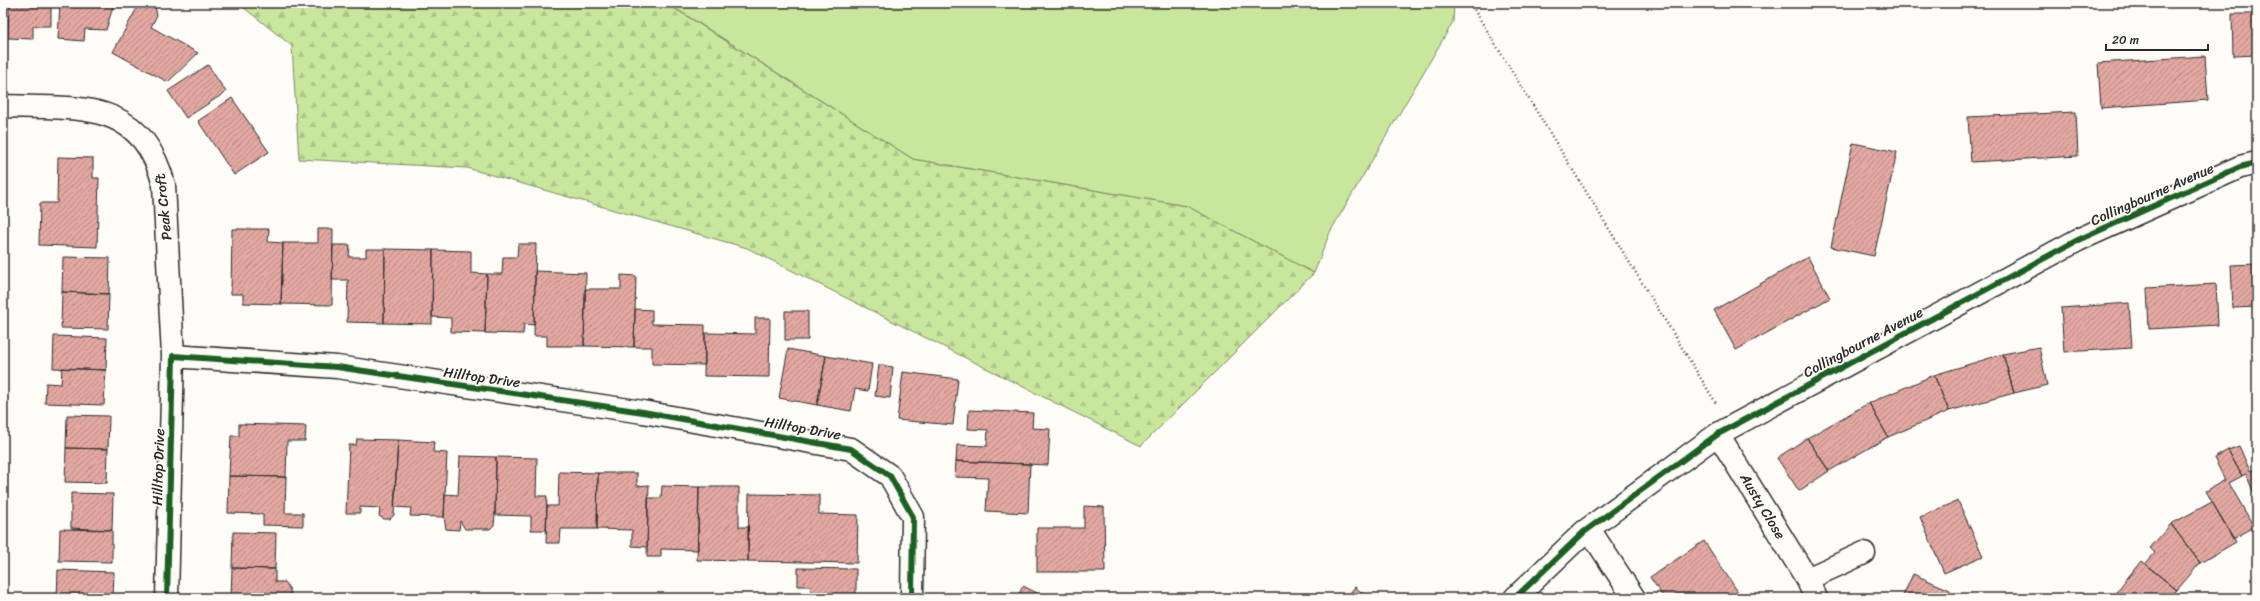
<svg xmlns="http://www.w3.org/2000/svg" width="2260" height="601" font-family="Sriracha,sans-serif">
	<style>
		.forest { fill: url(#forest-firs); stroke: #7a8864 }
		.park { fill: #c9e69d; stroke: #7a8864 }
		.building { fill: url(#building-hatch); stroke: #2b2b2b }
		.lines { fill: none; stroke-linecap: round; stroke-linejoin: round }
		.minor-casing { stroke: #2b2b2b; stroke-width: 25 }
		.path { stroke: #2b2b2b; stroke-width: 2.5; stroke-dasharray: 1 3; stroke-linecap: butt }
		.minor { stroke: #fdfcf7; stroke-width: 22 }
		.cycleway-casing { stroke: #fdfcf7; stroke-width: 8 }
		.cycleway { stroke: #1b5e20; stroke-width: 6 }
		.labels { text-anchor: middle; stroke-width: 3.5; stroke-linejoin: round; paint-order: stroke }
		.street-label { font-size: 14px; fill: #2b2b2b; stroke: #fdfcf7 }
	</style>
	<defs>
		<pattern id="forest-firs" width="22" height="20" patternUnits="userSpaceOnUse"><rect width="22" height="20" fill="#c9e69d"/><path d="M5 1l3.5 6h-7zM16 11l3.5 6h-7z" fill="#adc587"/></pattern>
		<pattern id="building-hatch" width="6" height="6" patternUnits="userSpaceOnUse"><rect width="6" height="6" fill="#e3a8a1"/><path d="M-1 1l2-2M0 6l6-6M5 7l2-2" fill="none" stroke="#b88983"/></pattern>
	</defs>
	<rect width="100%" height="100%" fill="#fdfcf7"/>
	<filter id="ink" filterUnits="userSpaceOnUse"><feTurbulence type="fractalNoise" baseFrequency=".025" numOctaves="2"/><feDisplacementMap in="SourceGraphic" scale="8" xChannelSelector="R" yChannelSelector="G"/><feConvolveMatrix kernelMatrix="1 2 1 2 8 2 1 2 1" color-interpolation-filters="sRGB"/></filter>
	<g filter="url(#ink)">
		<path class="forest" d="M238,3H666L913,159L1187,206L1314,273L1141,446L747,248L467,168L299,159L292,46Z"/>
		<path class="park" d="M667,3H1454L1453,22L1330,232L1314,273L1187,206L913,159Z"/>
		<path class="building" d="M9,3H51V26H33V39L8,38Z
			M60,3H114L106,30L85,29L84,41L58,39Z
			M145,3L155,7L157,15L151,27L198,53L168,82L113,52L138,6Z
			M2232,14H2257V55L2233,56Z
			M2205,56L2208,100L2101,108L2098,63Z
			M208,65L226,92L186,118L168,91Z
			M232,98L269,152L234,175L198,121Z
			M2076,112L2078,156L1971,162L1968,117Z
			M1853,143L1897,152L1874,256L1831,247Z
			M58,157L93,158V178H99L97,247L39,245L40,203H57Z
			M232,229H269L268,242L283,243L281,304L243,303V294H231Z
			M318,229H333L332,305L281,304L283,243H318Z
			M518,244H536L534,325L524,324L523,334L485,333L487,274H502L503,257H517Z
			M333,245H350L349,257H366V249H385L384,323L347,322L348,280H332Z
			M385,249L433,250L432,324L384,323Z
			M433,250L471,251V273L487,274L485,333L451,332V318L432,317Z
			M63,257L110,258L109,294L62,292Z
			M1808,257L1830,298L1736,350L1714,310Z
			M2257,264V307L2233,308L2231,265Z
			M535,271L586,273L584,346H547V336H534Z
			M621,275L636,276L634,347L584,346L585,289H621Z
			M2216,284L2218,325L2149,329L2147,288Z
			M62,292L109,294L108,329L61,328Z
			M2129,303L2132,348L2064,352L2061,308Z
			M635,309L652,310V324L705,325V365L652,364V347H634Z
			M785,311H808V340H785Z
			M755,318H770L769,377L704,376L705,333L755,334Z
			M54,336L107,338L106,370L53,368Z
			M2039,347L2047,385L2014,393L2003,354Z
			M788,349L826,356L817,405L779,398Z
			M2003,354L2014,393L1949,411L1934,375Z
			M826,356L872,364L868,391L855,389L851,411L817,405Z
			M879,365L893,367L890,398L875,396Z
			M62,368L106,370L104,405L45,403L46,383L61,384Z
			M903,372L958,379L953,425L897,420Z
			M1934,375L1949,411L1888,437L1869,403Z
			M1869,403L1888,437L1829,471L1807,438Z
			M969,410L1033,413L1032,428L1050,429L1048,465L956,461L957,445L987,446L988,430L968,429Z
			M67,415L109,416L108,449L66,448Z
			M239,424L306,426L305,441H287L286,477L229,476L231,436H239Z
			M1807,438L1829,471L1799,491L1777,458Z
			M357,439L398,440L394,515L390,519H384L379,516L380,508L360,507V513H346L349,445H356Z
			M398,440L434,442L433,452L447,453L444,517L410,516L411,508L394,507Z
			M2239,446L2250,471L2257,468V501L2246,474L2242,476L2228,450Z
			M66,448L108,449L107,483L65,482Z
			M2228,450L2242,476L2229,483L2254,527L2233,539L2206,491L2225,480L2214,458Z
			M460,456L496,457L495,515L494,525L490,529H465L460,521L459,530L446,529L444,517L445,494L458,495Z
			M496,457L537,458L536,496H547L546,530H531V516L495,515Z
			M956,461L1030,464L1028,513L986,511L988,478L955,477Z
			M559,472L598,473L597,529H561L560,543H546L547,506H558Z
			M598,473H637V486L649,485L647,547L632,546V530L597,529Z
			M229,476L286,477L285,513H303V526L263,525V514L228,513Z
			M662,486L699,487L698,550L661,549V557H647L648,498H661Z
			M699,487H739V527H748V561L697,560Z
			M71,493L113,494L112,530L71,528Z
			M749,494L819,495V514L858,515L857,563L748,561Z
			M1958,501L1983,556L1944,573L1920,517Z
			M2212,502L2236,542L2200,563L2171,524Z
			M1084,506L1104,507L1105,572H1037V528H1084Z
			M2171,524L2200,563L2177,590L2145,564L2155,553L2150,548Z
			M60,529L112,530V562L59,561Z
			M233,532L276,533L275,569L232,568Z
			M1704,541L1742,598H1664L1650,577Z
			M2141,561L2177,590L2170,598H2116L2113,596Z
			M232,568L275,569V582H285L290,590L291,597L231,598Z
			M798,568L856,569V598H811V586H798Z
			M58,570L114,572L113,598H57Z
			M1913,574L1950,590L1947,598H1902Z
			M1023,586L1047,598H1017Z
			M1355,587L1368,598H1346Z"/>
		<g class="lines">
			<g class="minor-casing">
				<path id="minor" d="M3,106C77,109 141,97 164,185L173,356
					M1718,434L1807,579L1816,598
					M1589,529L1634,598
					M1807,579L1864,553
					M167,598L173,356L337,367L643,412L851,449L890,476L913,517L912,598
					M1515,598L1584,532L1718,434L2078,240L2240,167L2257,163"/>
			</g>
			<path class="path" d="M1470,3L1716,403"/>
			<use href="#minor" class="minor"/>
			<g class="cycleway-casing">
				<path id="cycleway" d="M167,598L173,356L337,367L643,412L851,449L890,476L913,517L912,598
					M1515,598L1584,532L1718,434L2078,240L2240,167L2257,163"/>
			</g>
			<use href="#cycleway" class="cycleway"/>
		</g>
	</g>
	<g class="labels">
		<g class="street-label">
			<text transform="translate(2152 194) rotate(-24)" y="5">Collingbourne Avenue</text>
			<text transform="translate(163 207) rotate(-96)" y="5">Peak Croft</text>
			<text transform="translate(1863 342) rotate(-28)" y="5">Collingbourne Avenue</text>
			<text transform="translate(482 377) rotate(8)" y="5">Hilltop Drive</text>
			<text transform="translate(803 428) rotate(10)" y="5">Hilltop Drive</text>
			<text transform="translate(158 467) rotate(-88)" y="5">Hilltop Drive</text>
			<text transform="translate(1763 506) rotate(59)" y="5">Austy Close</text>
		</g>
	</g>
	<rect width="2260" height="601" fill="none" stroke="#fdfcf7" stroke-width="16"/>
	<rect x="8" y="8" width="2244" height="585" fill="none" stroke="#2b2b2b" stroke-width="1.5" filter="url(#ink)"/>
	<path d="M2106 44v6h102v-6" fill="none" stroke="#2b2b2b" stroke-width="2"/>
	<text x="2112" y="44" font-size="12" fill="#2b2b2b" stroke="#fdfcf7" stroke-width="3" paint-order="stroke">20 m</text>
</svg>
